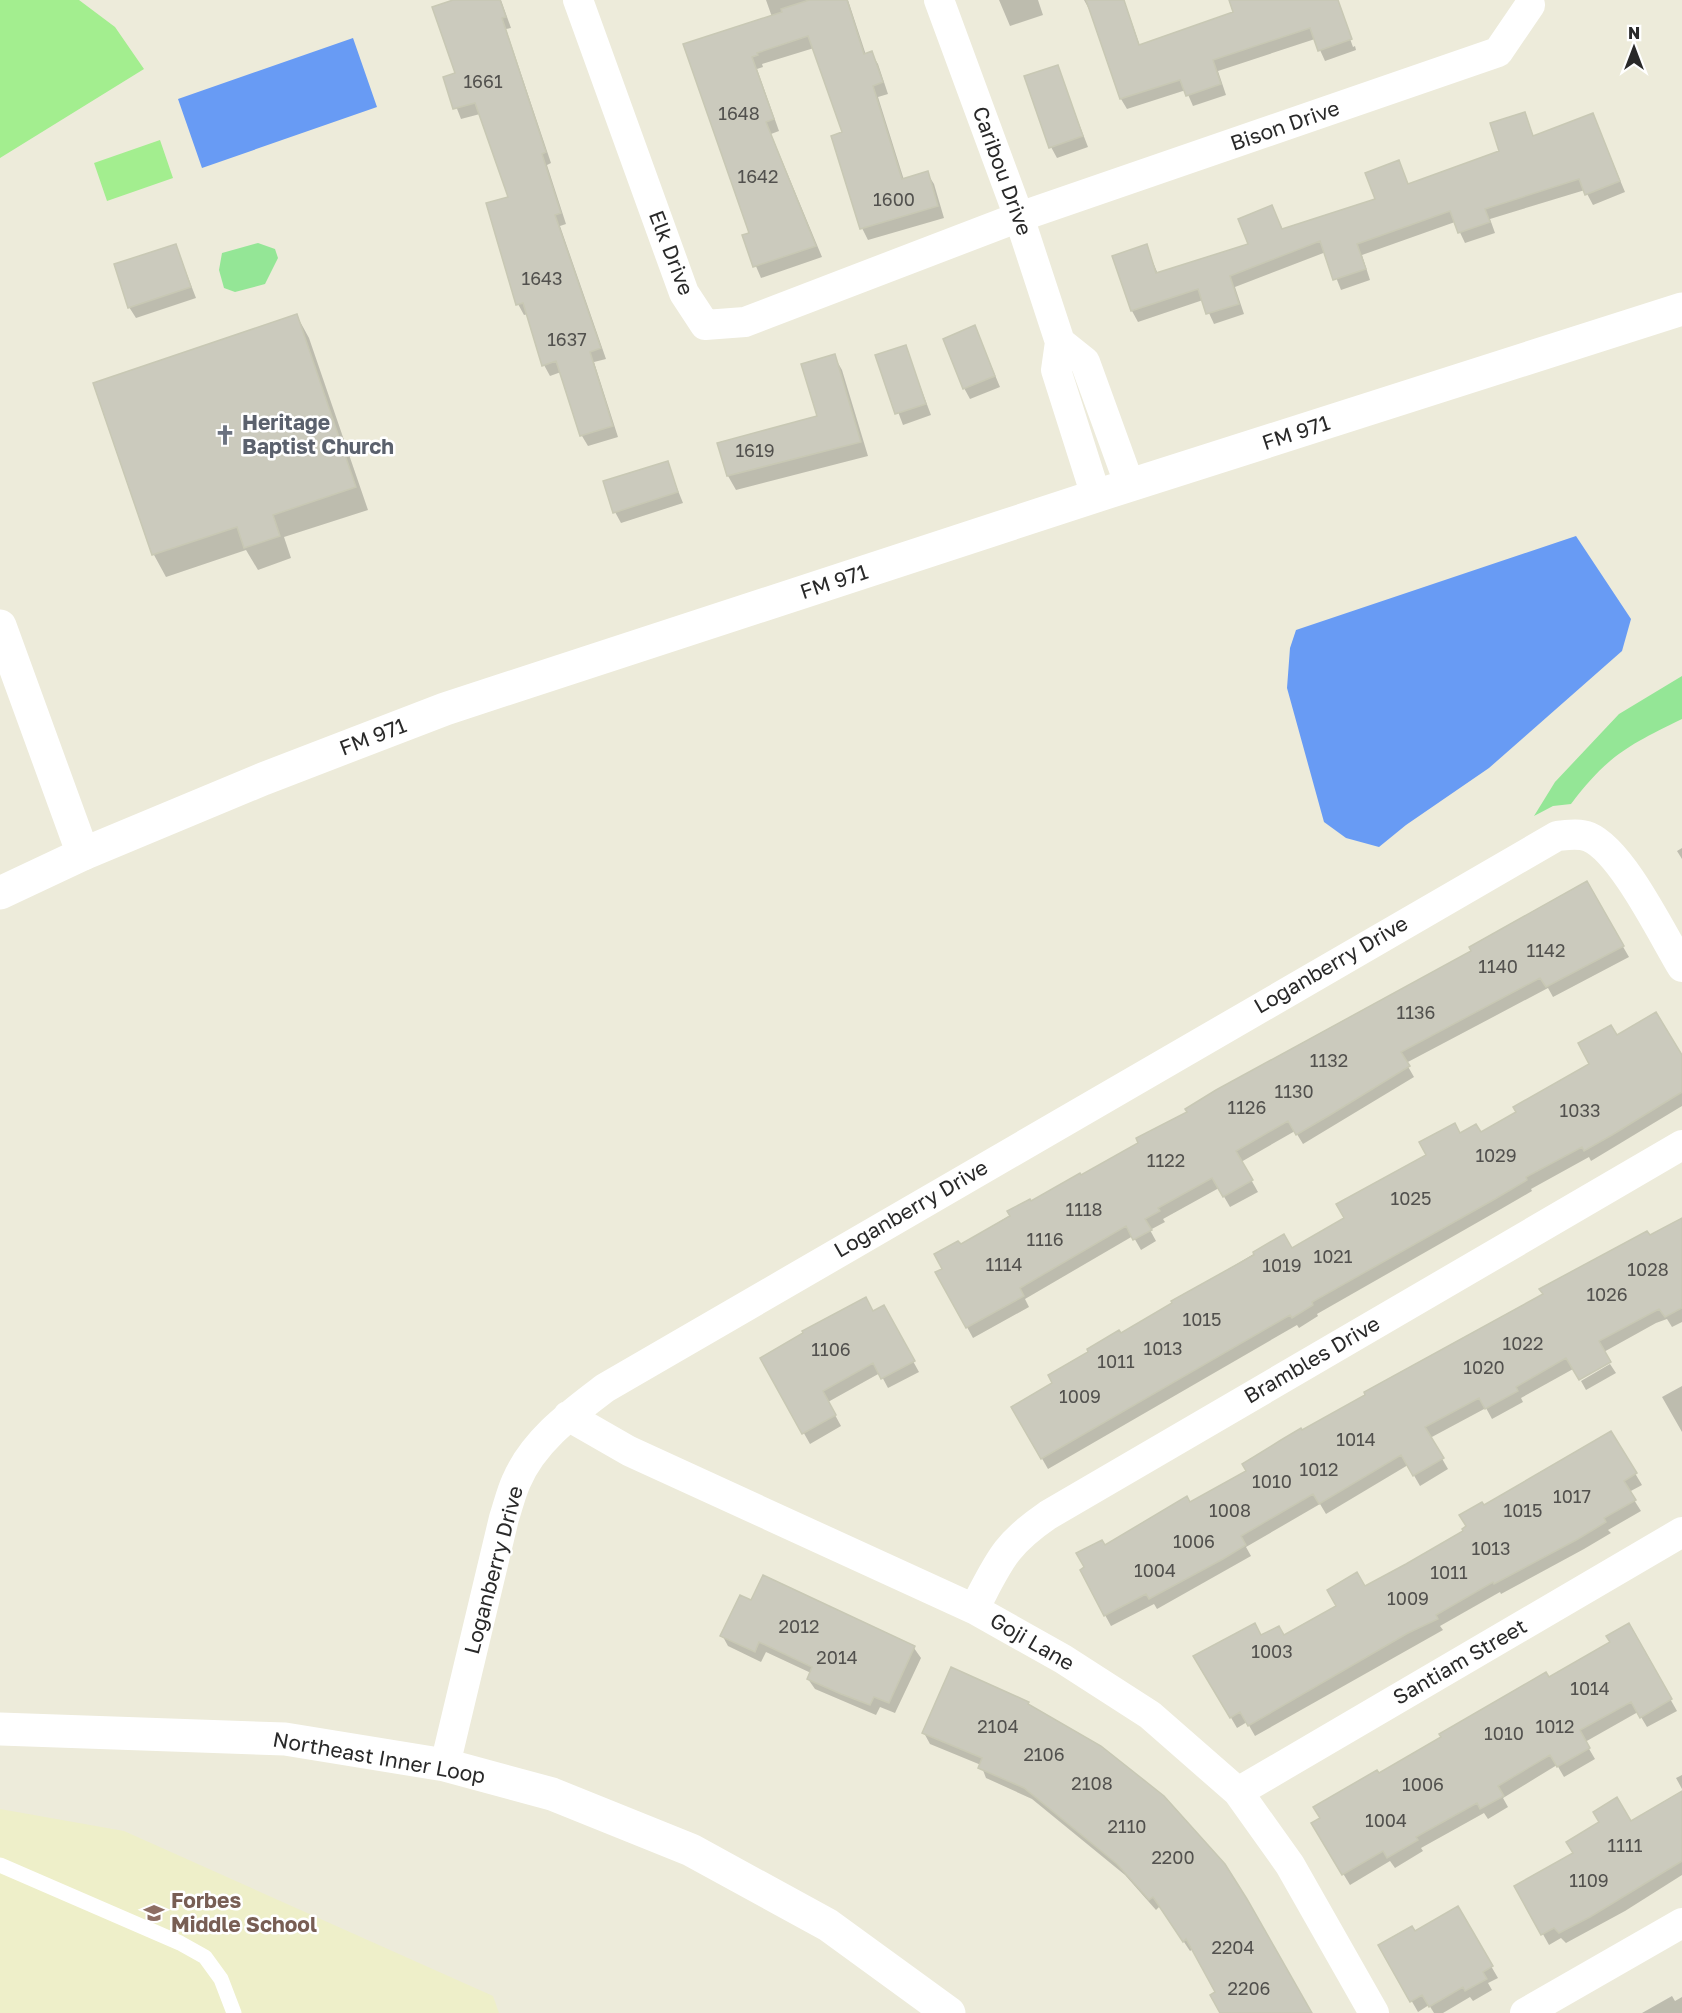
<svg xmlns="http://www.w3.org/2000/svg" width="1682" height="2013" font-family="'Golos Text',sans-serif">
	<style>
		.education { fill: #eeefc9 }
		.green { fill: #94e696 }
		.pitch { fill: #a3ee8f }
		.water { fill: #689bf4 }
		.shadow { fill: #0003 }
		.building { fill: #cbcabd; stroke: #c8c8b4; stroke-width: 1.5 }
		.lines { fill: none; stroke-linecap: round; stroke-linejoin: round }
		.service { stroke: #fff; stroke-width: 15 }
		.minor { stroke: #fff; stroke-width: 30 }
		.tertiary { stroke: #fff; stroke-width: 33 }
		.secondary { stroke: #fff; stroke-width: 33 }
		.labels { text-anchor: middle; stroke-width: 5; stroke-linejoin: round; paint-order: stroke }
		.number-label { font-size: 18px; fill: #52514e }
		.street-label { font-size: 21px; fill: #292929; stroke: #fff }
		.worship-label { font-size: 21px; font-weight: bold; fill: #5b616d; stroke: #fff; text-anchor: start }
		.education-label { font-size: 21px; font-weight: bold; fill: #785e54; stroke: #fff; text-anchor: start }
	</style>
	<rect width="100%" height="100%" fill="#edebda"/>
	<path class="education" d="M0,1809L124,1831L493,1996L499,2013H0Z"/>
	<path class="green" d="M258,243L275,249L278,258L265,284L235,292L224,288L219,270L222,253Z
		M1682,676V719C1629,745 1608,755 1571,804L1553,806L1534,816L1555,782L1619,714Z"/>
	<path class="pitch" d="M0,0H79L115,27L144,69L0,158Z
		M160,140L173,178L107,201L94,163Z"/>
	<path class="water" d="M353,38L377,107L202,168L178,99Z
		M1576,536L1631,619L1622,651L1489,768L1406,825L1379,847L1346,838L1324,822L1287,688L1290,648L1296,630Z"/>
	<path class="shadow" d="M458,0H501L511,28L506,29L551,163L547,165L566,224L560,226L606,359L594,362L618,437L588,446L582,436L561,372L550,376L544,365L528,314L524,315L518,304L509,198L480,114L461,119L445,78L457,74Z
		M766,0H848L866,55L871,53L878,64L888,94L878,97L904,180L927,173L934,184L944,218L868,240L862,228L844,133L814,48L762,64L763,67L757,69L779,131L771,134L822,257L761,278L743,236L751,233L685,45L772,17Z
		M999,0H1038L1043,15L1010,26Z
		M1084,0H1124L1140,46L1235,13L1231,0H1336L1353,47L1355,46L1356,50L1325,61L1315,39L1218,71L1226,95L1193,106L1186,90L1127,109L1121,99L1094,18Z
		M1057,67L1088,147L1057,158L1051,147Z
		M1524,113L1534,137L1593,115L1625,192L1593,205L1585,190L1490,219L1495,233L1465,243L1455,222L1362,255L1370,280L1341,290L1326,252L1235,287L1244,314L1214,324L1203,300L1138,322L1132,311L1114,257L1146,246L1158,274L1250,245L1272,207L1283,230L1377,200L1398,162L1409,186L1501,152Z
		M176,246L196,298L136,318L129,307Z
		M297,316L309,338L368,510L284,537L291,558L258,570L246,550L166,577L154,555L95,384Z
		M975,327L1000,387L970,399L964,388Z
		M905,346L931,415L903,425L877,356Z
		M834,356L842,370L868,456L736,490L728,476L719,444L819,417Z
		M667,463L683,503L621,523L615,512Z
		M1682,848V859L1677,851Z
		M1586,883L1629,957L1553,997L1548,988L1406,1063L1414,1077L1303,1144L1295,1131L1241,1162L1258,1192L1230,1207L1219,1188L1163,1219L1165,1222L1150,1230L1156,1241L1141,1250L1133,1236L1025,1299L1029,1307L973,1338L937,1273L944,1269L960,1246L1030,1203L1141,1144L1189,1113L1474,952Z
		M1616,1037L1682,1058V1106L1591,1161L1589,1157L1531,1189L1532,1191L1501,1209L1317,1314L1318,1316L1299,1328L1297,1325L1048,1469L1013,1408L1054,1383L1120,1335L1283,1236L1292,1251L1346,1218L1460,1135L1480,1134L1518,1113L1591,1064Z
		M1682,1219V1322L1672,1327L1667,1319L1656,1323L1521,1398L1523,1402L1492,1419L1486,1408L1430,1438L1448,1469L1420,1486L1408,1465L1326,1514L1320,1504L1246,1547L1251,1556L1157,1609L1154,1604L1111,1626L1105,1615V1547L1248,1472L1302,1432Z
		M883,1307L919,1372L888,1388L880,1373L828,1402L841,1426L810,1444L762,1359Z
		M1610,1364L1616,1373L1586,1390L1581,1381Z
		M1682,1386V1432L1662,1397Z
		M1611,1433L1642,1485L1629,1492L1641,1511L1608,1530L1611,1533L1584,1549L1501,1594L1500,1592L1440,1626L1443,1630L1255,1736L1247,1722L1237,1728L1195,1656L1261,1637H1284L1465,1532L1484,1507Z
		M764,1577L914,1648L921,1658L895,1713L880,1707L876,1715L815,1689L808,1679L811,1673L766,1652L761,1662L728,1646L722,1635L752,1602Z
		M1628,1625L1677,1711L1647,1727L1638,1712L1585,1742L1595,1759L1564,1777L1557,1765L1503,1798L1508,1807L1488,1819L1484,1813L1421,1848L1423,1851L1395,1868L1390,1861L1350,1885L1313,1824L1379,1775L1612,1642Z
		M1028,1703L1030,1707L1310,2013H1222L1217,1992L1193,1949L1190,1951L1160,1906L1156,1910L1125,1875L1032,1799L986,1778L981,1765L930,1744L924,1733Z
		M1682,1775V1789L1676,1778Z
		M1682,1793V1875L1625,1911L1566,1943L1561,1938L1549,1945L1516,1886Z
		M1457,1908L1498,1978L1488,1983L1492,1990L1473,2001L1470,1997L1443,2013H1434L1429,2005L1418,2012L1380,1946L1414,1934Z
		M1672,1996L1675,2001L1682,1997V2013H1642Z"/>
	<path class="building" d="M453,0H500L506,17L502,18L546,152L542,154L561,213L555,215L601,348L590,352L613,426L580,436L556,361L542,366L523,303L516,305L486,203L508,197L475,103L453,109L443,77L455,73L432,7Z
		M809,0H847L864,54L872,51L883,82L873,86L902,179L928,171L938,206L860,229L831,136L842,132L808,36L757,53L758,55L752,57L774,119L766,122L816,246L753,267L742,235L749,233L683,44L782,12L781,9Z
		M1086,0H1124L1139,45L1233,12L1229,0H1338L1352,39L1318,51L1310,28L1213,60L1221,84L1186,96L1180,80L1120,99Z
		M1058,65L1083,136L1049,148L1024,76Z
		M1525,112L1533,136L1593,113L1620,181L1585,195L1579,179L1485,209L1490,222L1458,233L1450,211L1357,244L1366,269L1333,280L1320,241L1230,276L1239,304L1206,314L1198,289L1131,311L1112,256L1147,244L1156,273L1248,244L1238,219L1272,205L1282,229L1375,199L1365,173L1399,160L1408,184L1499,151L1490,123Z
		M176,244L191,287L128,308L114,264Z
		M297,314L356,487L273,515L280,536L244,548L237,527L152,555L93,383Z
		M975,325L995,376L963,389L943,339Z
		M906,345L926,404L895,414L875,355Z
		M835,354L861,442L727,476L717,443L817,416L801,364Z
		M668,461L678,492L613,513L603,481Z
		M1587,881L1624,946L1546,987L1540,978L1401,1052L1410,1066L1330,1115L1296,1135L1288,1121L1236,1151L1253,1180L1223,1197L1212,1178L1158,1208L1160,1211L1145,1219L1152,1230L1133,1240L1126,1226L1020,1288L1024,1296L966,1328L935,1272L942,1269L934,1254L958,1241L961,1244L1010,1216L1007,1211L1030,1199L1031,1201L1080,1173L1081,1175L1138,1143L1136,1138L1187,1112L1185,1109L1216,1090L1471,951L1469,947Z
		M1656,1012L1682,1055V1092L1612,1135L1584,1151L1582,1147L1526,1177L1527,1180L1495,1199L1312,1302L1313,1305L1292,1318L1290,1315L1041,1459L1011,1407L1052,1383L1048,1375L1088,1352L1087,1349L1119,1330L1121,1333L1172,1303L1171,1301L1254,1255L1253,1252L1284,1234L1292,1248L1344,1218L1336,1204L1426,1155L1419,1142L1455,1123L1460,1133L1476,1124L1481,1132L1516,1112L1513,1107L1589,1064L1578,1043L1611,1025L1617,1035Z
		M1682,1218V1308L1665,1317L1659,1309L1599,1341L1611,1362L1579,1380L1566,1358L1516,1387L1518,1391L1485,1409L1479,1398L1425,1427L1444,1458L1413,1476L1401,1455L1319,1504L1313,1494L1241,1536L1246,1545L1223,1559L1149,1599L1146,1594L1104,1616L1080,1570L1084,1567L1076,1553L1102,1540L1105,1545L1187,1496L1190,1502L1246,1471L1242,1464L1281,1440L1301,1428L1302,1430L1365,1395L1364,1392L1543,1294L1539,1289L1647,1231L1650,1235Z
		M866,1297L873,1311L884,1305L915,1361L881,1379L873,1363L823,1391L836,1415L802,1434L760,1358L803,1333L802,1331Z
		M1611,1431L1637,1473L1624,1481L1636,1500L1604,1518L1606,1522L1578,1539L1494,1584L1493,1582L1436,1615L1438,1619L1408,1633L1248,1726L1240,1712L1230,1718L1193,1656L1255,1623L1261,1635L1279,1626L1284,1635L1336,1606L1327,1590L1357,1572L1365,1586L1406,1564L1463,1531L1462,1529L1466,1526L1459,1515L1482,1502L1484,1505Z
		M763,1575L915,1646L889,1703L874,1697L870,1705L841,1694L807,1679L812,1667L759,1642L755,1652L720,1636L740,1595L751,1600Z
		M1629,1623L1672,1699L1640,1718L1631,1702L1580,1730L1590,1748L1557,1767L1550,1755L1498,1786L1504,1796L1480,1809L1477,1803L1416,1837L1418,1840L1387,1858L1383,1851L1342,1875L1311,1823L1320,1818L1313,1807L1377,1770L1379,1773L1441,1737L1439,1734L1546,1672L1549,1677L1610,1642L1606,1636Z
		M951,1667L1029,1702L1028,1704L1101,1746L1164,1796L1225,1864L1247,1899L1312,2013H1220L1210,1995L1215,1992L1186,1939L1183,1942L1153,1897L1149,1900L1117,1864L1024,1788L978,1768L982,1758L922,1733Z
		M1682,1791V1861L1590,1917L1559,1933L1554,1928L1541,1935L1514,1886L1573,1853L1566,1842L1599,1822L1593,1812L1617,1797L1631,1821Z
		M1458,1906L1493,1966L1483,1972L1487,1979L1465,1991L1463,1987L1429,2007L1422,1995L1410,2002L1378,1945L1412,1926L1415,1931Z"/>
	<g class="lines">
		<path class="service" d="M0,1865L180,1943L205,1957L221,1979L234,2013"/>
		<path class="minor" d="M578,0L684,293L705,325L745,322L1019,217L1498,52L1530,5
			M939,0L1019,217L1060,342L1056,370L1096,496
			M1060,342L1085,362L1130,486
			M568,1416L629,1451L974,1609L1063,1659L1150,1715L1238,1792L1290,1865L1374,2013
			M974,1609C999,1562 1003,1546 1048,1515L1682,1145
			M445,1765L504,1518C508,1506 511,1493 516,1482C533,1441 572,1413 605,1388L1557,836C1568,835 1579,833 1589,837C1622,851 1662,934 1682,967
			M1238,1792L1682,1532
			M1525,2013L1682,1923"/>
		<path class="tertiary" d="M0,626L83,854"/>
		<path class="secondary" d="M0,893L83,854L263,779L445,709L1096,496L1682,309
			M0,1729L285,1739L445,1765L552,1794L691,1850L828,1925L949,2013"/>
	</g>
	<defs>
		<g id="church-bare" transform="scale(1.62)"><path d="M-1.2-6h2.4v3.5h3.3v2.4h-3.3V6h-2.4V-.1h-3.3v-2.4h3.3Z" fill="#6b7280" stroke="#fff" stroke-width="2.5" paint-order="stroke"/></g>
		<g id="school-bare" transform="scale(1.62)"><path d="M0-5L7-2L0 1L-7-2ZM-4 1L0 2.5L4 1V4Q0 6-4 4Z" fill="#8d6e63" stroke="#fff" stroke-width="2.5" paint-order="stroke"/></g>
	</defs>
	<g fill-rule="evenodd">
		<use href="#church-bare" x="225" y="435"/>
		<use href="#school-bare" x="154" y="1913"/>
	</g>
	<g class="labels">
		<g class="number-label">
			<text x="483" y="88">1661</text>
			<text x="739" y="120">1648</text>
			<text x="758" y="183">1642</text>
			<text x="894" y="206">1600</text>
			<text x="542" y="285">1643</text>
			<text x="567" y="346">1637</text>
			<text x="755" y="457">1619</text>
			<text x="1546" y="957">1142</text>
			<text x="1498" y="973">1140</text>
			<text x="1416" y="1019">1136</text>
			<text x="1329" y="1067">1132</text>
			<text x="1294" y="1098">1130</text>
			<text x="1247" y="1114">1126</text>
			<text x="1580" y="1117">1033</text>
			<text x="1496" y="1162">1029</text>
			<text x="1166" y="1167">1122</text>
			<text x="1411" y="1205">1025</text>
			<text x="1084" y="1216">1118</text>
			<text x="1045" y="1246">1116</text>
			<text x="1333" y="1263">1021</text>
			<text x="1004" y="1271">1114</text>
			<text x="1282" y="1272">1019</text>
			<text x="1648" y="1276">1028</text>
			<text x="1607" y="1301">1026</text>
			<text x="1202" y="1326">1015</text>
			<text x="1523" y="1350">1022</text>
			<text x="1163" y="1355">1013</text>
			<text x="831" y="1356">1106</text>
			<text x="1116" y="1368">1011</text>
			<text x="1484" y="1374">1020</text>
			<text x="1080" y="1403">1009</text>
			<text x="1356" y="1446">1014</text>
			<text x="1319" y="1476">1012</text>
			<text x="1272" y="1488">1010</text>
			<text x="1572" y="1503">1017</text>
			<text x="1230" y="1517">1008</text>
			<text x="1523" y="1517">1015</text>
			<text x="1194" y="1548">1006</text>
			<text x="1491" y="1555">1013</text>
			<text x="1155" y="1577">1004</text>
			<text x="1449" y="1579">1011</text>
			<text x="1408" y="1605">1009</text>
			<text x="799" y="1633">2012</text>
			<text x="1272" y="1658">1003</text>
			<text x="837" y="1664">2014</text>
			<text x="1590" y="1695">1014</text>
			<text x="998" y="1733">2104</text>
			<text x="1555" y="1733">1012</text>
			<text x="1504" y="1740">1010</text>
			<text x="1044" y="1761">2106</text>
			<text x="1092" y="1790">2108</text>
			<text x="1423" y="1791">1006</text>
			<text x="1386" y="1827">1004</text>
			<text x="1127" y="1833">2110</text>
			<text x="1625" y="1852">1111</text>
			<text x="1173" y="1864">2200</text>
			<text x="1589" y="1887">1109</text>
			<text x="1233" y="1954">2204</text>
			<text x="1249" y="1995">2206</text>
		</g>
		<g class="street-label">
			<text transform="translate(1285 126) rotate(-19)" y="7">Bison Drive</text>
			<text transform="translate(1002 171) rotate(70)" y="7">Caribou Drive</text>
			<text transform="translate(671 253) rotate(69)" y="7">Elk Drive</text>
			<text transform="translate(1296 433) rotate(-18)" y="7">FM 971</text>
			<text transform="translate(834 582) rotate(-18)" y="7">FM 971</text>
			<text transform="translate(373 737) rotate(-21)" y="7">FM 971</text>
			<text transform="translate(1331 965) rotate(-30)" y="7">Loganberry Drive</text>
			<text transform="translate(911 1209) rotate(-30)" y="7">Loganberry Drive</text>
			<text transform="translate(1312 1360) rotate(-30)" y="7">Brambles Drive</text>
			<text transform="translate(494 1570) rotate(-75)" y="7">Loganberry Drive</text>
			<text transform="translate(1032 1642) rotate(30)" y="7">Goji Lane</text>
			<text transform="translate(1460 1662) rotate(-30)" y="7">Santiam Street</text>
			<text transform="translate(379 1758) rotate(10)" y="7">Northeast Inner Loop</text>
		</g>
		<g class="worship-label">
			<text x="242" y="430">Heritage<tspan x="242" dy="24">Baptist Church</tspan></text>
		</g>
		<g class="education-label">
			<text x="171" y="1908">Forbes<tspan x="171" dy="24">Middle School</tspan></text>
		</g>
	</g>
	<g transform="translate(1634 48)" stroke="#ffffff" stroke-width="4.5" paint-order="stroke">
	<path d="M0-4.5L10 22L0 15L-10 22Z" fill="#292929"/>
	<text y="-9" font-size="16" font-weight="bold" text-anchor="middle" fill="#292929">N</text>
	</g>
</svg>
